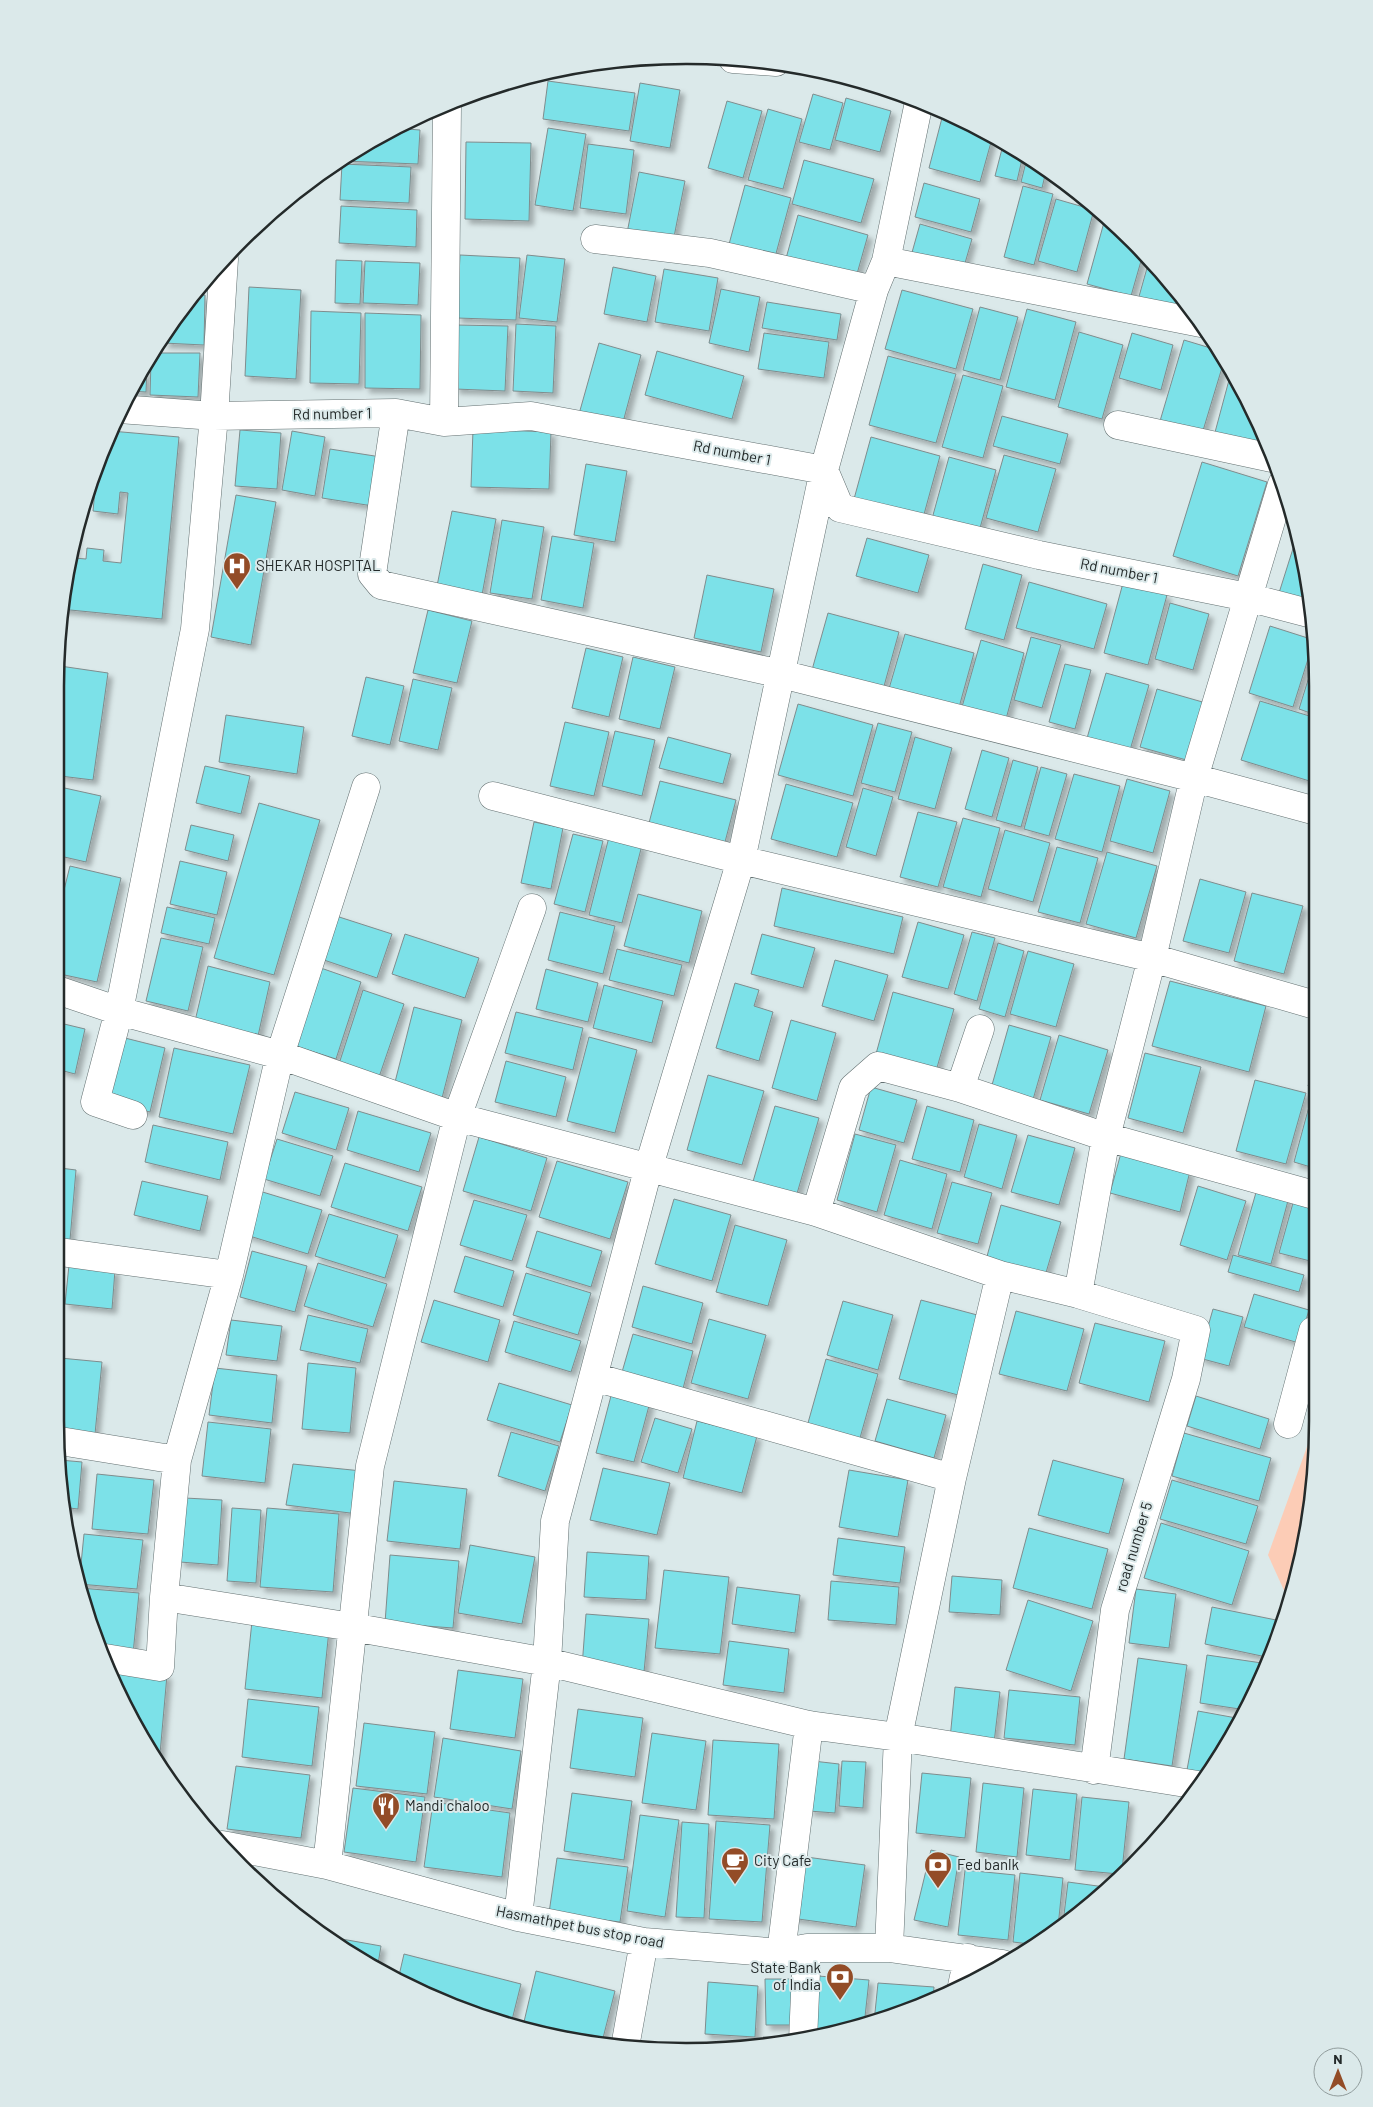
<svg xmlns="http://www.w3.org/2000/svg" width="1373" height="2107" font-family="Barlow,sans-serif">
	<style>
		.green { fill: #fcccb6 }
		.building { fill: #7be1e8; stroke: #7f8c8d; filter: url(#shadow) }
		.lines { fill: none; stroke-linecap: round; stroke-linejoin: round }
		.minor-casing { stroke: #637071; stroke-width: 29 }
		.minor { stroke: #fff; stroke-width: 28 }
		.labels { text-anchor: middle; stroke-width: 4; stroke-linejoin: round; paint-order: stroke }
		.street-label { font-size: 15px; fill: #242a2a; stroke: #dbe9ea }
		.poi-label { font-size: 15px; fill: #242a2a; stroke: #dbe9ea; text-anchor: start }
		.rim { fill: none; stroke: #242a2a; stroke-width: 2.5 }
	</style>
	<defs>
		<filter id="shadow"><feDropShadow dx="4.5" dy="4.5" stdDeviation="2.5" flood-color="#0004"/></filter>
	</defs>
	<rect width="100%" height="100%" fill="#dbe9ea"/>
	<path class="green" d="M1313,1430V1503L1287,1597L1268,1555Z"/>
	<path class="building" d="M548,81L635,93L629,131L543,119Z
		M640,83L680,90L670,148L630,141Z
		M813,94L843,103L830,150L799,142Z
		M846,98L891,111L880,152L835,140Z
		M727,101L762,111L743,178L708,168Z
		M768,109L802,119L783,189L748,180Z
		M943,114L993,135L980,182L929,168Z
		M394,128L420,130L418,164L343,161Z
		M548,128L586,134L573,211L535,205Z
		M1004,141L1023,155L1017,181L995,176Z
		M466,142L531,143L529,221L465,219Z
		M588,144L634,150L626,214L580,208Z
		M1027,158L1046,171L1042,188L1021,182Z
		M804,160L874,179L861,223L792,204Z
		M342,164L411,167L409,203L340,200Z
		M639,172L685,181L673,242L627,233Z
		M924,183L980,199L971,232L915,217Z
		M745,185L791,198L774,261L728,248Z
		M1023,186L1053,194L1034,265L1004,257Z
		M1056,199L1094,210L1077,272L1038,261Z
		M341,206L417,210L416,247L339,243Z
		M798,215L868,235L855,281L785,262Z
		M1106,215L1143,254L1131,296L1087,284Z
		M920,224L972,239L963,270L911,256Z
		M460,255L520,258L516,320L457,318Z
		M527,255L565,259L557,322L519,318Z
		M336,260L362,261L360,304L335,303Z
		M365,261L420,263L418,305L363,303Z
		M1149,261L1187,302L1184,313L1138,300Z
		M613,267L656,276L647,322L604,314Z
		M664,269L718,278L709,331L655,322Z
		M249,287L301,290L296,379L245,376Z
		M721,289L760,297L749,352L709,343Z
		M902,290L973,309L956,369L885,349Z
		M195,295H205L204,345L163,343Z
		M767,302L841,314L837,340L762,328Z
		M980,307L1018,317L1000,380L963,370Z
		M1027,309L1076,322L1055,400L1006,387Z
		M311,311L361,313L359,384L310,383Z
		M365,313L421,315L420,389L365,388Z
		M516,324L556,326L553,393L513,391Z
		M457,325L508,326L505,391L455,389Z
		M1079,332L1123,345L1102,419L1058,407Z
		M764,333L829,342L824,378L758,369Z
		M1132,333L1173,345L1161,390L1119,378Z
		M1184,340L1217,350L1224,361L1202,434L1160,421Z
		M599,343L641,355L622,426L579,414Z
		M657,351L744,376L732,419L645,395Z
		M157,353H200L198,397L150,395L151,361Z
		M888,356L956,374L936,443L869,425Z
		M1226,364L1231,373L1224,371Z
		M147,367L146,392L131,391Z
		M963,375L1003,386L983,458L942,447Z
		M1229,380L1237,382L1253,407L1269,451L1214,436Z
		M1002,416L1068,434L1060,464L993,446Z
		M473,429L551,432L549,489L471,487Z
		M240,430L281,433L277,489L235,486Z
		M111,431L179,437L162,619L60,609L77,521L74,558L86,559L87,548L104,550L103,561L121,563L128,493L120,492L118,514L93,511L95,490L89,489Z
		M292,431L325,437L315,496L282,490Z
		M871,437L940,456L923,518L854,499Z
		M330,449L381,457L373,506L322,498Z
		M1004,455L1056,469L1038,532L986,518Z
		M949,457L996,470L977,539L930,526Z
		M1202,462L1267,482L1238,576L1173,556Z
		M586,464L627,471L615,542L574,535Z
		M236,495L276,502L251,645L211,637Z
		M452,511L496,519L482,595L437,586Z
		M502,520L544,527L532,599L490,593Z
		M552,536L594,543L583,608L541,600Z
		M867,538L929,555L918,593L856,576Z
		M1296,539L1299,540L1310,602L1279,593Z
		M983,564L1022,575L1004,640L965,629Z
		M707,575L774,589L761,652L694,638Z
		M1029,582L1107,604L1094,649L1016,628Z
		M1123,583L1167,595L1148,665L1104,653Z
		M1170,603L1209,614L1193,670L1155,659Z
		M428,610L472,621L457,683L413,673Z
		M828,613L899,632L881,697L810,677Z
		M1270,626L1314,640L1293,707L1249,693Z
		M905,634L974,653L958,711L888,692Z
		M1031,637L1061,645L1042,708L1014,700Z
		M981,640L1024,653L1006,719L962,707Z
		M586,648L623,657L609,717L572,708Z
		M1317,651L1316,715L1299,709Z
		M633,657L675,667L660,729L619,719Z
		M1065,664L1091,670L1075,729L1049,722Z
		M60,666L108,673L93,780L60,776Z
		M1106,673L1149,685L1128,757L1085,745Z
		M366,677L404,686L390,745L352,736Z
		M413,679L452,688L438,750L399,741Z
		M1157,689L1206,703L1190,761L1140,747Z
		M1260,701L1316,718V783L1241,760Z
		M798,704L873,725L853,796L778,775Z
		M226,715L304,727L297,774L219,762Z
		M565,722L609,732L594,796L550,786Z
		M878,723L912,732L895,792L861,783Z
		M615,731L655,740L642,796L602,786Z
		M668,737L731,754L723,784L659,768Z
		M915,737L952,748L935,809L898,799Z
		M982,750L1009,758L992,817L965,809Z
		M1013,760L1038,767L1021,827L996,820Z
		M205,766L250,776L241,814L196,803Z
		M1041,767L1067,774L1049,836L1024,829Z
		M1074,774L1120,786L1102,852L1055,839Z
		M1127,779L1170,791L1153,853L1110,841Z
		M660,781L736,800L725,842L649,823Z
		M786,784L853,803L837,857L771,839Z
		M60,787L101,796L86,862L60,856Z
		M863,788L893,797L876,856L846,847Z
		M259,803L320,820L274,975L214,958Z
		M918,812L957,822L938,887L900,877Z
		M963,818L1000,828L981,897L943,887Z
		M534,822L563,828L551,889L521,883Z
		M191,825L234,835L228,861L185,850Z
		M1005,830L1050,843L1033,902L988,889Z
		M573,834L603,841L585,912L554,904Z
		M609,837L642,845L622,923L589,915Z
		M1057,847L1098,858L1080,923L1038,912Z
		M1107,852L1157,866L1136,938L1086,924Z
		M180,861L227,872L217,915L170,904Z
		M70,866L121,878L97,982L60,974V906Z
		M1200,879L1246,892L1229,953L1183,941Z
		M782,888L903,917L894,954L774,926Z
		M1252,893L1303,906L1284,974L1234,961Z
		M638,894L702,911L689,963L624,946Z
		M167,907L215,918L209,944L161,933Z
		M560,912L615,926L603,974L548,960Z
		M333,915L392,934L377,978L318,958Z
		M918,922L964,935L948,989L902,977Z
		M972,932L995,938L977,1001L954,994Z
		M405,934L479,958L465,998L392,974Z
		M762,934L815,948L803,988L751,974Z
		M161,938L203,947L188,1011L146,1001Z
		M998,943L1024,951L1005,1017L979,1009Z
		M617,949L682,965L674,996L609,980Z
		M1028,951L1074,964L1056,1027L1010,1014Z
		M835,960L888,975L874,1021L822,1006Z
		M208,966L270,982L258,1036L195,1021Z
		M318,967L361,982L336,1059L292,1045Z
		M546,969L598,983L588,1022L536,1009Z
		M1170,981L1266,1006L1249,1072L1152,1046Z
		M735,983L759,990L754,1006L773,1012L759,1061L716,1048Z
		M604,985L663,1001L652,1043L593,1028Z
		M363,990L404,1004L377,1083L337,1070Z
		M893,992L954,1009L936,1071L876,1054Z
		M414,1007L462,1020L441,1102L393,1090Z
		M516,1012L583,1028L573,1070L505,1053Z
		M791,1020L836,1033L817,1101L772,1088Z
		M60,1023L85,1029L75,1074L60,1070Z
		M1009,1025L1051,1037L1032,1103L990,1092Z
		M1059,1035L1108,1050L1089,1114L1040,1100Z
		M117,1036L165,1048L150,1112L102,1100Z
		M589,1037L637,1050L615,1133L567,1121Z
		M174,1048L250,1065L233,1134L159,1117Z
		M1145,1053L1201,1067L1183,1133L1128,1118Z
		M506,1061L566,1077L556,1117L495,1102Z
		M1315,1062V1088L1308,1086Z
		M708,1075L764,1091L742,1165L687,1150Z
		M1255,1080L1306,1093L1286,1164L1236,1151Z
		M871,1087L917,1100L904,1143L859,1130Z
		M295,1092L349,1108L336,1150L282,1133Z
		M1311,1099L1315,1100L1314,1168L1294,1162Z
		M775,1106L819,1118L796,1197L752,1185Z
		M927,1106L974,1120L960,1172L912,1159Z
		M358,1111L431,1133L419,1172L347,1150Z
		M979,1124L1017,1135L1002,1189L964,1177Z
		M153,1125L228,1142L220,1180L145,1162Z
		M855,1134L896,1145L877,1212L837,1200Z
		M1028,1135L1075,1148L1059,1205L1011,1192Z
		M479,1137L547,1158L531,1211L463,1191Z
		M277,1139L333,1156L320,1196L264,1179Z
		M1121,1153L1190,1171L1180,1212L1110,1193Z
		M900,1160L947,1174L932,1229L884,1215Z
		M557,1161L628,1182L610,1239L539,1217Z
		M345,1163L422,1187L408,1231L331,1207Z
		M60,1168L76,1170L70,1240L60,1239Z
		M142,1181L208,1196L200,1231L134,1215Z
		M952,1182L992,1193L978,1244L937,1233Z
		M1198,1186L1246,1201L1227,1260L1180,1245Z
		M1257,1189L1289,1197L1271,1264L1238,1255Z
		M256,1190L322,1210L308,1254L243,1234Z
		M674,1199L731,1215L712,1281L655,1264Z
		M474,1200L527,1215L512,1261L460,1245Z
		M1293,1203L1314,1209V1262L1279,1253Z
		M1001,1205L1061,1222L1045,1276L986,1260Z
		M329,1214L398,1235L385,1278L315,1256Z
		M735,1225L787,1240L768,1306L716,1292Z
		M537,1231L602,1251L591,1287L526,1267Z
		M252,1251L307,1266L295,1312L240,1297Z
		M1233,1255L1304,1275L1299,1292L1228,1272Z
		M465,1256L514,1271L503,1307L454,1292Z
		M318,1263L387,1284L373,1327L304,1306Z
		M69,1265L115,1270L112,1309L65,1304Z
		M526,1273L591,1293L578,1335L513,1315Z
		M643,1286L703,1303L692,1344L632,1327Z
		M1254,1294L1309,1310L1299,1343L1244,1327Z
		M434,1300L500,1320L488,1362L421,1342Z
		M921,1300L981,1316L958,1395L899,1379Z
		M843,1301L893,1315L878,1370L827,1355Z
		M1213,1309L1243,1317L1229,1366L1199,1358Z
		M1016,1311L1084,1329L1067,1391L999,1374Z
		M308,1315L368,1329L360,1363L300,1350Z
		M709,1319L766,1335L748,1399L691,1383Z
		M231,1320L282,1326L277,1361L226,1355Z
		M514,1321L581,1341L571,1372L505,1352Z
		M1095,1323L1165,1341L1149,1402L1079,1383Z
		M633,1334L693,1351L681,1396L620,1379Z
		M60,1358L102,1362L95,1434L60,1431Z
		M826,1359L878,1374L858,1445L806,1430Z
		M308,1363L356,1368L350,1433L302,1429Z
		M215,1368L277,1375L272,1423L209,1415Z
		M499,1383L572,1405L560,1442L487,1420Z
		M612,1392L650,1402L634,1462L596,1453Z
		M1196,1396L1269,1419L1260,1449L1187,1426Z
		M887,1399L946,1415L934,1458L875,1441Z
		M655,1418L692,1429L678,1473L641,1462Z
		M697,1421L757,1436L742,1493L683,1478Z
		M208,1422L271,1429L265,1483L202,1476Z
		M511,1432L559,1446L545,1491L498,1476Z
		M1184,1433L1271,1458L1259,1501L1172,1476Z
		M60,1460L82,1462L78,1509L61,1507Z
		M1053,1460L1124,1479L1109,1534L1038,1515Z
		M293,1464L362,1471L358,1514L286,1505Z
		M603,1468L670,1483L657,1535L590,1520Z
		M849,1470L908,1480L898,1537L839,1527Z
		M97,1474L154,1480L148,1534L92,1529Z
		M1172,1480L1258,1506L1246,1544L1160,1519Z
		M394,1481L467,1489L460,1549L387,1541Z
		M185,1498L222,1500L218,1565L180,1562Z
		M232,1508L261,1510L256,1583L227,1581Z
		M267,1508L339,1514L333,1592L260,1587Z
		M1161,1523L1249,1551L1232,1605L1144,1578Z
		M1029,1528L1108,1549L1092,1609L1013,1588Z
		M84,1534L143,1540L137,1589L79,1584Z
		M838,1538L905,1547L900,1583L833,1575Z
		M470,1545L535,1557L522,1624L458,1613Z
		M587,1552L649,1556L646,1600L584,1597Z
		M390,1555L459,1561L453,1628L385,1623Z
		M664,1570L729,1577L720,1654L655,1648Z
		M952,1576L1002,1580L1000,1615L949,1612Z
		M831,1581L899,1587L896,1625L828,1620Z
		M737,1587L800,1595L795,1633L732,1624Z
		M80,1588L139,1593L133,1654L102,1650L88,1623Z
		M1136,1589L1176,1594L1169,1648L1129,1643Z
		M1028,1600L1093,1621L1071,1691L1006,1670Z
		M1212,1607L1281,1621L1271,1658L1205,1644Z
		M586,1614L649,1619L644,1672L582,1667Z
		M252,1621L329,1630L322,1698L245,1689Z
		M729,1641L789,1649L784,1693L723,1685Z
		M1207,1655L1269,1664L1246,1710L1200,1703Z
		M1138,1658L1187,1665L1172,1766L1124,1759Z
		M114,1670L167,1675L159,1765L114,1675Z
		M458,1670L523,1679L515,1738L450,1729Z
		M955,1687L1000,1692L994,1743L950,1739Z
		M1009,1690L1080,1697L1075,1745L1004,1738Z
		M248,1699L319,1707L312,1766L242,1757Z
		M578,1709L643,1718L635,1777L570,1768Z
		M1198,1711L1242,1719L1233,1736L1204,1778L1186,1775Z
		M364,1723L435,1732L427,1794L356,1786Z
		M652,1733L706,1741L696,1810L642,1803Z
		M443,1738L521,1751L512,1809L434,1797Z
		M713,1740L779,1744L774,1819L708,1815Z
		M813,1761L839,1764L835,1813L809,1811Z
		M842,1761L866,1762L863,1808L839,1806Z
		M236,1766L310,1775L301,1838L227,1829Z
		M922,1773L971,1778L965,1838L916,1833Z
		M983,1783L1024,1788L1017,1857L976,1852Z
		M353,1788L425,1797L416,1862L344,1852Z
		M1033,1789L1077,1794L1070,1860L1026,1855Z
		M572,1793L632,1801L624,1860L564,1851Z
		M1082,1797L1129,1802L1122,1871L1119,1874L1075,1870Z
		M433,1802L510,1813L502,1877L424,1867Z
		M640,1815L679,1820L665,1917L627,1911Z
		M716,1821L770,1825L762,1922L709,1919Z
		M682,1822L709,1824L704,1918L676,1917Z
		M931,1850L959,1857L948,1927L914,1920Z
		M799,1856L865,1865L856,1927L791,1918Z
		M557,1858L628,1867L620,1922L549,1913Z
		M965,1870L1015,1875L1008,1940L958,1935Z
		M1020,1873L1063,1878L1058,1927L1038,1945L1013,1942Z
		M1068,1882L1105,1887L1063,1923Z
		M325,1936L381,1946L377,1970L371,1968Z
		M404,1954L521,1984L511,2024L483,2018L398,1980Z
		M536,1971L615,1991L602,2042L523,2026Z
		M818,1976L869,1980L864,2026L847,2031L813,2028Z
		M765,1979H797V2025H766Z
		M708,1982L758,1986L755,2037L705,2034Z
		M878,1983L934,1987L933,2001L874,2022Z
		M763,2037L799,2038V2041L763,2047Z"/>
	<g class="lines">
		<g class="minor-casing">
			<path id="minor" d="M733,59L776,62
				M595,239L710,253L874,290
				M886,261L1201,323
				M119,409L214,416L396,413L444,422L531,416L824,470L840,508L1039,555L1247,597L1312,614
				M396,413L372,574L381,585L781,674L1194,778L1316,811
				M444,422L447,105
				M1118,425L1272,458
				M493,796L741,860L1152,958L1315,1005
				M60,991L119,1011L280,1055L457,1117L816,1212L1000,1275L1078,1294L1196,1330L1186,1379L1115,1610L1094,1770
				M960,1088L980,1029
				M133,1115L95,1102L119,1011L195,629L214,416L224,259
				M816,1212L853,1088L878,1066L960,1088L1106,1137L1314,1195
				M60,1252L229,1275
				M1078,1294L1106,1137L1152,958L1194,778L1282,484
				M594,1377L952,1478
				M1288,1424L1313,1331
				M60,1441L177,1460
				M164,1597L352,1627L547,1662L809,1725L898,1737L1198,1785
				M105,1658L160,1667L164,1597L177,1460L229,1275L280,1055L366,787
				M222,1845L327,1865L518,1917L644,1942L781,1953L807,1948H889L1003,1964
				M327,1865L370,1466L457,1117L532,908
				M518,1917L547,1662L555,1521L649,1166L741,860L824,470L874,290L886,261L919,102
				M889,1948L898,1737L952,1478L1000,1275
				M781,1953L809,1725
				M962,1986L968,1958
				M803,2040L807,1948
				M625,2047L644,1942"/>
		</g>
		<use href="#minor" class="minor"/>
	</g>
	<defs>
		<g id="hospital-pin" transform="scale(1.4375)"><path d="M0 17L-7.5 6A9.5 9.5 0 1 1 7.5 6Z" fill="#934c27" stroke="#dbe9ea"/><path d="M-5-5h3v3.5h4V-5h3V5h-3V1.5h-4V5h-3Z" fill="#fff"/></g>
		<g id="restaurant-pin" transform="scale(1.4375)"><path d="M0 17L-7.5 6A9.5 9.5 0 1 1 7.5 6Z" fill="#934c27" stroke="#dbe9ea"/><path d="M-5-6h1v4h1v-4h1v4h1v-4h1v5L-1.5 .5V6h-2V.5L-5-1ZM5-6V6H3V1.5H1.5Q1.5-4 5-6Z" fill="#fff"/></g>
		<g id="cafe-pin" transform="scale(1.4375)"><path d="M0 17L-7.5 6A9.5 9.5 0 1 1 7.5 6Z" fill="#934c27" stroke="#dbe9ea"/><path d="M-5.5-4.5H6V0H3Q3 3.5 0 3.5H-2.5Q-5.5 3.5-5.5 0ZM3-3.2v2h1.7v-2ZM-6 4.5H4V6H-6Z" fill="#fff"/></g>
		<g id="bank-pin" transform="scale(1.4375)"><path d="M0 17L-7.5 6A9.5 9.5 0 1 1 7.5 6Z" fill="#934c27" stroke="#dbe9ea"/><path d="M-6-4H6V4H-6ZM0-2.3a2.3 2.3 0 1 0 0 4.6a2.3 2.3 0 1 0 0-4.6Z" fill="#fff"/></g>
	</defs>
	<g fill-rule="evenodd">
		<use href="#hospital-pin" x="237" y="566"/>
		<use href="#restaurant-pin" x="386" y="1806"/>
		<use href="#cafe-pin" x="735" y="1861"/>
		<use href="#bank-pin" x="938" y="1865"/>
		<use href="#bank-pin" x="840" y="1977"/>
	</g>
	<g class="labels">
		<g class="street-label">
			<text transform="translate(332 414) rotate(-1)" y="5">Rd number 1</text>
			<text transform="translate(732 453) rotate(11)" y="5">Rd number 1</text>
			<text transform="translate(1119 571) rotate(11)" y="5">Rd number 1</text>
			<text transform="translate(1134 1547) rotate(-73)" y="5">road number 5</text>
			<text transform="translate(580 1927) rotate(11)" y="5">Hasmathpet bus stop road</text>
		</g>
		<g class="poi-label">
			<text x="256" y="571">SHEKAR HOSPITAL</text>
			<text x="405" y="1811">Mandi chaloo</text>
			<text x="754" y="1866">City Cafe</text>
			<text x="957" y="1870">Fed banlk</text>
			<text x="821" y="1973" text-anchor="end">State Bank<tspan x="821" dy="17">of India</tspan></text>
		</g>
	</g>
	<path d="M0 0H1373V2107H0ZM686 64H687A622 622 0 0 1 1309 686V1421A622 622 0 0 1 687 2043H686A622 622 0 0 1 64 1421V686A622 622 0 0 1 686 64Z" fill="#dbe9ea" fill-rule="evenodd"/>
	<path class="rim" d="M686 64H687A622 622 0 0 1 1309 686V1421A622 622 0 0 1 687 2043H686A622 622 0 0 1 64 1421V686A622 622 0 0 1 686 64Z"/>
	<g transform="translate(1338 2072)"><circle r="24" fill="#dbe9ea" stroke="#929d9d"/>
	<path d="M0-4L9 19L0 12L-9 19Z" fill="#934c27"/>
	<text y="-8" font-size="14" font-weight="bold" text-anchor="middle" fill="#242a2a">N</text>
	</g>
</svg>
